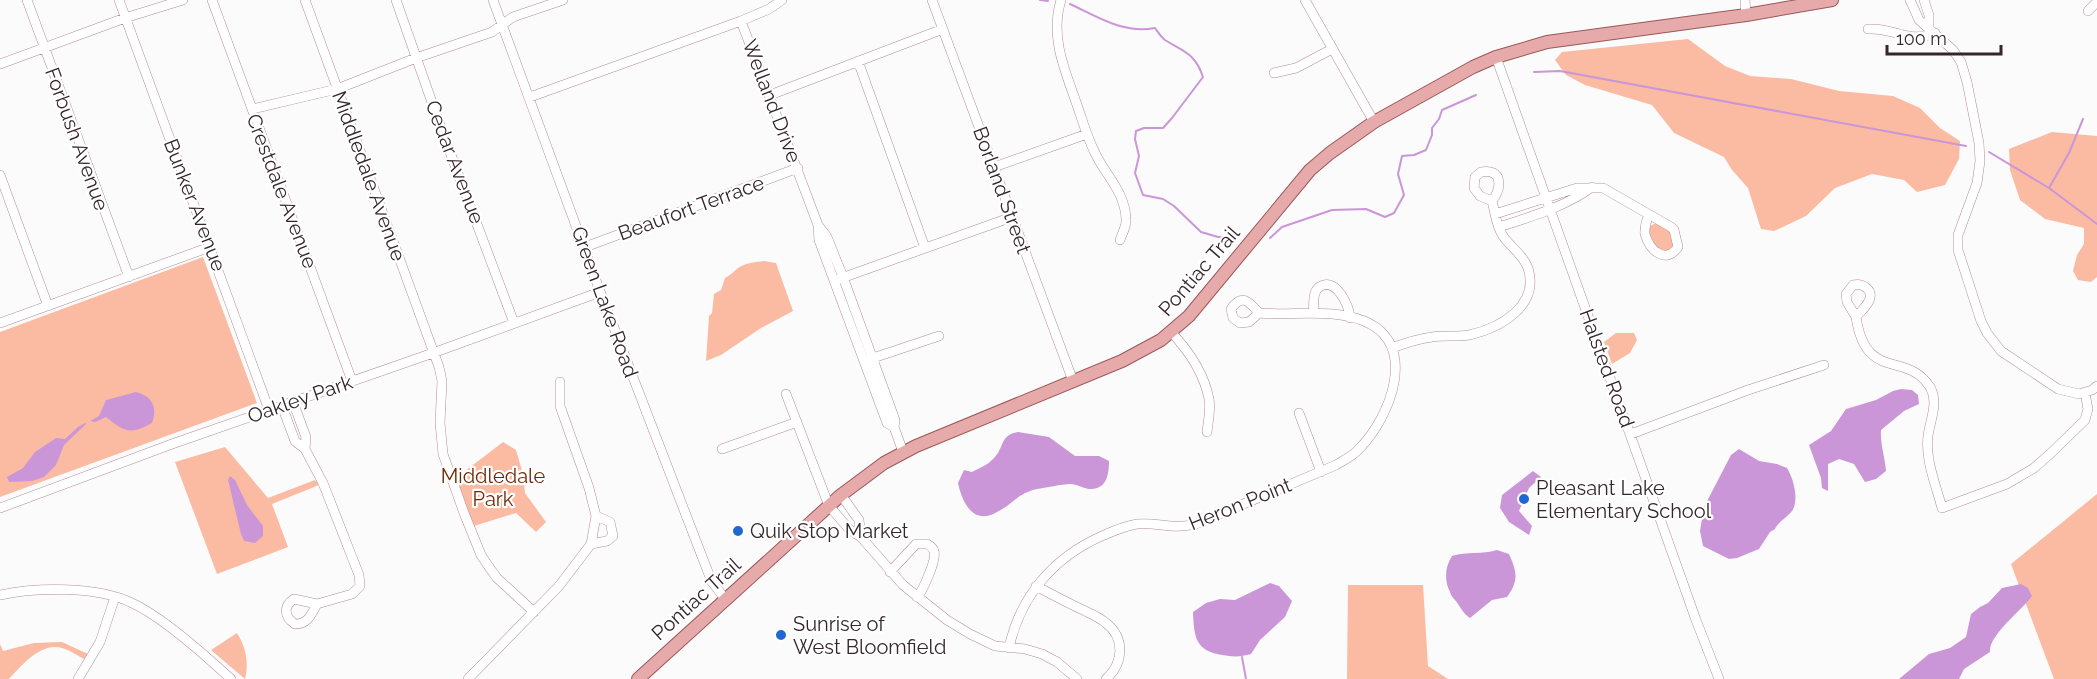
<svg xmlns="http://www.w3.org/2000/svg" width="2097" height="679" font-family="Raleway,sans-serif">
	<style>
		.green { fill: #fbbba2 }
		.water { fill: #cb96d7 }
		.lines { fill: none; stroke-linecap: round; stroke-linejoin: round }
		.stream { stroke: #cb96d7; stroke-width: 2 }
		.minor-casing { stroke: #b48d97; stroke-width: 10 }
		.major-casing { stroke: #9c5758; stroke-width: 14 }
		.minor { stroke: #fff; stroke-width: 9 }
		.major { stroke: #e5aaa9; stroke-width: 12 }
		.poi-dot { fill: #2067d3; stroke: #fff; stroke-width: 2 }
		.labels { text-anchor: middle; stroke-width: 4.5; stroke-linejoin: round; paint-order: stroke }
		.street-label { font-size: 20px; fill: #35262a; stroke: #fff }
		.park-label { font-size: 20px; fill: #712905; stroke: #fff }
		.poi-label { font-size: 20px; fill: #35262a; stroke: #fff; text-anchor: start }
	</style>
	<rect width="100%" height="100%" fill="#fbfbfb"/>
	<path class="green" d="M1688,39L1725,66L1750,76L1791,79L1839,91L1893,96L1920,108L1940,128L1960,141L1959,159L1945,185L1917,192L1904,180L1872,174L1835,188L1806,216L1774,231L1761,229L1748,188L1732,170L1724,157L1674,133L1652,105L1585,85L1566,75L1555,60L1562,52Z
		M2052,132L2097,136V277L2091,282L2078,280L2073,271L2077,255L2084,244V228L2045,219L2020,200L2010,170L2009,149Z
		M1656,223L1670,232L1674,243L1671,250L1664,252L1658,249L1649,234L1650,226Z
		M203,257L257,403L0,497V332Z
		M764,261L776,263L793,311L761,328L721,355L706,361L709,316L712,313L714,294L721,290L725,278C731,275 733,272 738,268C745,263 756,262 764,261Z
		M1616,333H1634L1637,340L1630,353L1612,364L1604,342Z
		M503,442L516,450L523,474L525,493L546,522L536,532L516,513L474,526L456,478Z
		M225,447L268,498L315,480L319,485L272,504L288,547L217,574L175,462Z
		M2097,494V679H2054L2011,564Z
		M1348,585H1423L1428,666L1448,679H1347Z
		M237,633C246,647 249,663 245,679L211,650Z
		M62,642L88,654L84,659C78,656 70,650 62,648C41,642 22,665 9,679H0V644L3,651L34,643Z"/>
	<path class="water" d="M1901,389L1912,390L1918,395L1919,404L1904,411L1881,430C1880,444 1885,457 1886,471L1876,479L1865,482L1854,464L1839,459L1828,464V491L1822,488L1821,478L1809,445L1831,431L1846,409L1876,400L1893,391Z
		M136,392C152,396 158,407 152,423C131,435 124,432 106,417L95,422L90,421L99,416L106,400Z
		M85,423L86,424L64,445L56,465L44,477L32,481L9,482L7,477L23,468L35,452L56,438L65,439L78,427Z
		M1018,432L1049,437L1075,456H1099L1109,461C1109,470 1108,485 1097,488C1087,492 1079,484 1070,484C1062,484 1045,488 1037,489C1018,493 1013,504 997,512C973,526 962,502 958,483L964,470L972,472C979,468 988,465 993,459C1005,448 999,435 1018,432Z
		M1739,449L1759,461L1777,464L1787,468C1793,478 1798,495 1794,507C1791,516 1779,520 1775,529L1770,532L1759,549L1737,558L1729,559L1703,546L1700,531L1704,507L1731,455Z
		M1533,471L1541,477L1529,488L1519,511L1532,526L1529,535L1509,522L1500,508L1502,495Z
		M230,476L235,480L247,505L263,526V536L255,543L244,541L241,534L228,480Z
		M1497,550L1509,554C1517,572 1519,580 1507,597L1492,600L1470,618C1463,613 1463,611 1458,604C1456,600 1451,597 1450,592C1444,580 1445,567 1452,556C1467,551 1482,555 1497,550Z
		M1270,583L1279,586L1292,601L1285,617L1260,640L1251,654C1240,657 1234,657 1222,655C1195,651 1194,636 1193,612L1206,603L1220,599L1235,600Z
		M2021,584L2028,588L2032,596C2022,610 1988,636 1990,652L1964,669L1959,679H1899L1929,654L1950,648L1966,637L1971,614L1980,607L1988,603L2002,588Z"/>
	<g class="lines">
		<path class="stream" d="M1040,0L1048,1
			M1070,4C1098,17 1123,34 1155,28C1158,32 1161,37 1165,40C1184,52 1195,53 1203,77L1172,118L1163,128H1144L1136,131L1135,139L1139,156L1135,173L1143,195L1163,199L1174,206L1201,232L1218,237H1235
			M1534,72L1560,71L1966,146
			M1989,152L2049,188L2097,224
			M2049,188L2069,153L2083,119
			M1270,238L1282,227L1332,210L1366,209L1385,217L1394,213L1404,195L1398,174L1402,156L1414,155L1426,150L1432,135V128L1439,119L1442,110L1476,95
			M1242,657L1246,679"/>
		<g class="minor-casing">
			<path id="minor" d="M27,0L129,277
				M119,0L269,410
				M212,0L352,381
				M305,0L439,367L442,381L440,423L443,454L464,513L481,555L489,567L497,578L534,612
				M396,0L441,128L514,323
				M493,0L598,286L701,554L712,582L726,600
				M932,0L1073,381
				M1061,0C1050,36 1064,68 1076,102C1082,119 1087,137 1095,153C1106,176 1125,192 1126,219C1127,225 1122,234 1120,240
				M1305,0L1374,122
				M1745,0L1746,15
				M1910,0L1919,20L1953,50L1961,62L1967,82L1979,143L1980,161L1977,183L1958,235V250L1981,321L1987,333L2001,351L2058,389L2079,394L2092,390L2097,386
				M1924,0L1929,15V28
				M2088,11L2097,2
				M741,21L818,225L819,240L887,423L894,427
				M1868,29C1894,27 1909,44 1935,33
				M1496,57L1696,620L1719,679
				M858,61L925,248
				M0,64L125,18L183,0
				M1274,73L1296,68L1332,49
				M770,95L943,29
				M530,97L741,21L769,9L782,0
				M252,109L337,89L416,58L492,32L513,17L563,0
				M994,167L1087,134
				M0,175L48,306
				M1495,214L1577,188H1603L1671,227L1674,230L1678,247C1666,265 1649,250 1645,234C1644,228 1647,221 1648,215
				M818,225L827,237L843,277L895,420L894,427L903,452
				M1499,227C1530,217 1565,207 1592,187
				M585,247L798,168
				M839,279L1012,217
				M1313,313C1314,307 1313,299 1315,293C1316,290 1317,288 1321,286C1337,278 1349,306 1350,318
				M1856,317L1847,302L1846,294L1853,285C1863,283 1874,290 1869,301C1866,307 1860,312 1856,317C1866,383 1906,350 1930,387C1939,403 1930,420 1928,436C1925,460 1936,485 1942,508L2007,484L2034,468L2050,454L2085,420L2088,409L2085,393
				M0,323L210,247
				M1171,332C1188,350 1204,373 1209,399C1211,409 1208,422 1207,432
				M1392,348C1405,343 1418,339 1432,337C1444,335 1457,337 1469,335C1500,328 1540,306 1528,268C1523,254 1511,248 1503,236C1496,226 1495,212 1492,201C1502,188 1503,168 1481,172L1475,177L1474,188L1480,196L1492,201
				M870,359L939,336
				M786,394L829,506L850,530L861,537L903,585L947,620L970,634L995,646L1025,649L1042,654L1057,662L1077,679
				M282,406L295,441L305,449L306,437L293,402
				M1299,413L1321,472
				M1631,434L1748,390L1824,365
				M305,449L323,483L359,575L360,586L352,594L317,604L294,599C283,606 284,617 295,624C308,624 311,615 317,604
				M722,449L797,422
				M841,495L859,520L861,537
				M0,508L172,444L433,353L600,292
				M591,544L607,541L613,536L610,522L596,516
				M890,572L916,544H927C930,546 933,547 934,551C937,559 923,591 917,597
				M1036,586C1051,594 1066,602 1081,609C1089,613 1099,617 1106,623C1125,638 1124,663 1106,679
				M0,595C37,587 98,586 132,603C163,617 205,655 231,679
				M1009,648C1020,596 1054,557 1102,536C1113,531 1125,526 1137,524C1159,522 1172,530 1196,524L1336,465C1344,460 1353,456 1359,449C1390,418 1420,344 1364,321C1330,308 1293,316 1259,313C1250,303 1242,292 1231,309L1233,318L1240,323L1249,322L1259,313
				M78,679L100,642L115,597
				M468,679L559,586L591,544L596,516L589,488L560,406V382"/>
		</g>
		<g class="major-casing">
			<path id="major" d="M638,679L841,495L884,463L916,446L1122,361L1161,340L1189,316L1310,170L1330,153L1374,122L1473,67L1496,57L1547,42L1746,15L1832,0"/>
		</g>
		<use href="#minor" class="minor"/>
		<use href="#major" class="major"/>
	</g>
	<g class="poi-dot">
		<circle cx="1524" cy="499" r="6"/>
		<circle cx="738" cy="531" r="6"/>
		<circle cx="781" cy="635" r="6"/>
	</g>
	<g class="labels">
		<g class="street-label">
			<text transform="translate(772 101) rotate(69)" y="7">Welland Drive</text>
			<text transform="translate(77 139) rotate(70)" y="7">Forbush Avenue</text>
			<text transform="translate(455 162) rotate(69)" y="7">Cedar Avenue</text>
			<text transform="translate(369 176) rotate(70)" y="7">Middledale Avenue</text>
			<text transform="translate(1002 190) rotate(70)" y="7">Borland Street</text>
			<text transform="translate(282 191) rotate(69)" y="7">Crestdale Avenue</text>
			<text transform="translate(195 205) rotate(69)" y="7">Bunker Avenue</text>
			<text transform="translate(691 208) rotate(-20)" y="7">Beaufort Terrace</text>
			<text transform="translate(1199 271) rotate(-49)" y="7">Pontiac Trail</text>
			<text transform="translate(605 302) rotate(70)" y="7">Green Lake Road</text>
			<text transform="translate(1607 368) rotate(70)" y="7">Halsted Road</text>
			<text transform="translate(300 399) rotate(-19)" y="7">Oakley Park</text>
			<text transform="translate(1240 504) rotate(-22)" y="7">Heron Point</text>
			<text transform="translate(696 599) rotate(-42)" y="7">Pontiac Trail</text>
		</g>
		<g class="park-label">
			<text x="493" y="483">Middledale<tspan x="493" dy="23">Park</tspan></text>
		</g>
		<g class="poi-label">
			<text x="1536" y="495">Pleasant Lake<tspan x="1536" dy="23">Elementary School</tspan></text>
			<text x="750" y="538">Quik Stop Market</text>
			<text x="793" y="631">Sunrise of<tspan x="793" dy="23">West Bloomfield</tspan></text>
		</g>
	</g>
	<path d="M1887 45v9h114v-9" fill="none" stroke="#35262a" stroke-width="3"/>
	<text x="1896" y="45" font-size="18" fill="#35262a" stroke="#ffffff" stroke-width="4.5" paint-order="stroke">100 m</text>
</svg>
